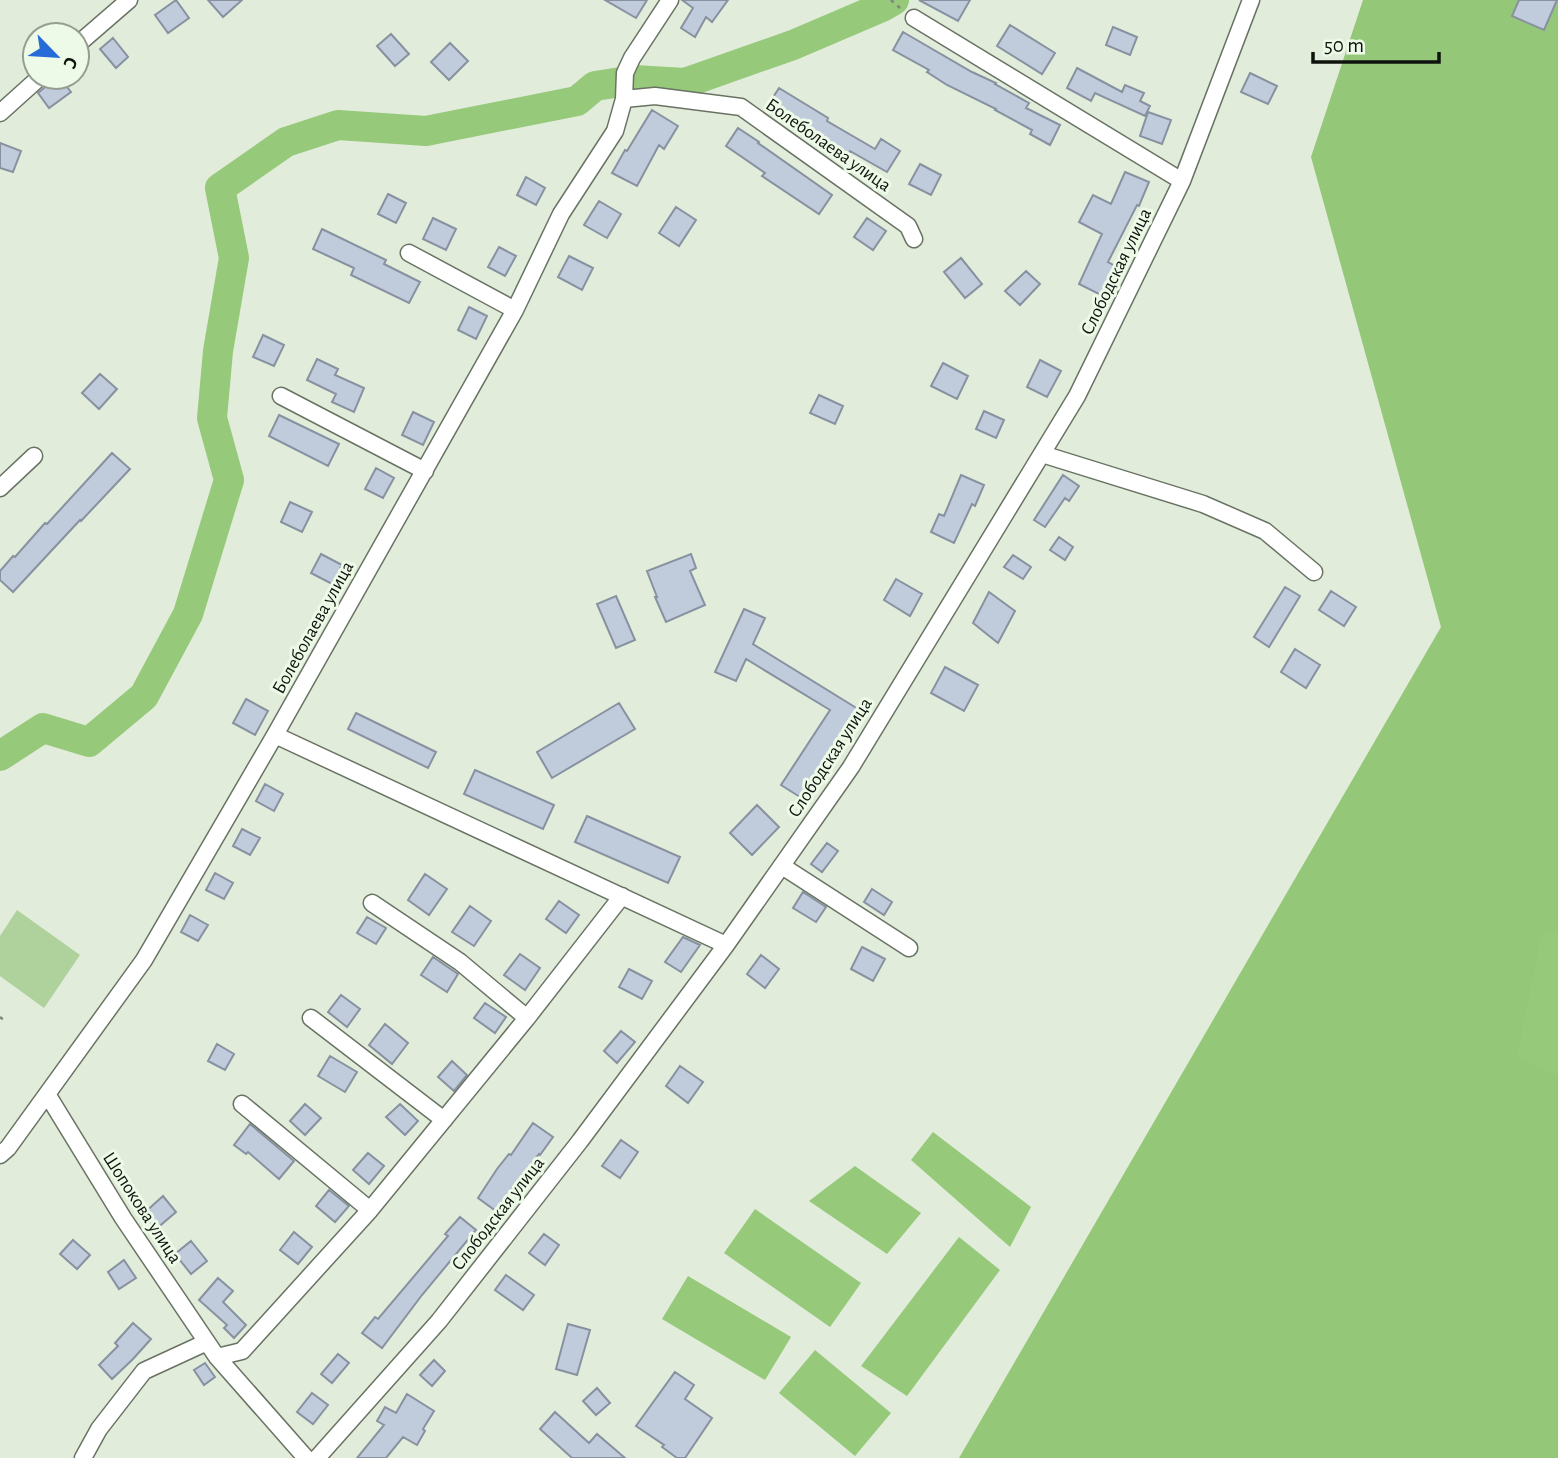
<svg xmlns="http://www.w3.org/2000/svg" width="1558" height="1458" font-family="'Alegreya Sans',sans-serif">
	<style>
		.green { fill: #afd29d }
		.forest { fill: #95c779 }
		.water { fill: #96c97a }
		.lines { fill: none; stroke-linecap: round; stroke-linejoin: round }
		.river { stroke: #96c97a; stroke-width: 30 }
		.building { fill: #c0cbdc; stroke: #8791a0; stroke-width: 2 }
		.minor-casing { stroke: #697363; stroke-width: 19 }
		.path { stroke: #7e867a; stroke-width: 2.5; stroke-dasharray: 3.5 5; stroke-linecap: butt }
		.minor { stroke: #fff; stroke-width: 16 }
		.labels { text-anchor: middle; stroke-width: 6; stroke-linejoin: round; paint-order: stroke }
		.street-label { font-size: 19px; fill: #0f130d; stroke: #eefae8 }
	</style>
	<rect width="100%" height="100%" fill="#e1ecdb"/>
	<path class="green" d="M17,910L80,955L44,1008L0,976V936Z"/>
	<path class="forest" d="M1363,0H1558V1458H959L1441,627L1311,157Z"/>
	<path class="water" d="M1545,931L1558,933V1076L1517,1056L1540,942Z
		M933,1132L1031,1207L1010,1247L911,1160Z
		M855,1166L921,1213L887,1254L809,1201Z
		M755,1209L861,1283L830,1327L724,1253Z
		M959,1237L1000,1270L907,1396L861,1366Z
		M688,1276L791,1337L765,1380L662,1319Z
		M815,1350L891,1413L855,1456L779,1393Z"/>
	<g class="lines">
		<path class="river" d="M0,756L43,728L89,742L144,696L188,614L229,480L212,418L218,351L234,258L220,188L286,142L338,125L426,131L577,101L595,86L634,80L685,83L793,45L882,7L894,0"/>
	</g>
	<path class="building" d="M176,0L189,18L168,33L155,15Z
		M208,0H242L223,17Z
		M605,0H647L636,18Z
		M682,0H728L712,22L706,17L695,37L681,28L693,8Z
		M919,0H970L958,21Z
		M1519,0H1557L1544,30L1512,16Z
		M1010,25L1055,53L1042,74L997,46Z
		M1113,27L1137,37L1130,55L1106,45Z
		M903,32L972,72L996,83L995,84L1029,103L1026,108L1060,125L1050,145L1030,134L1032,130L995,110L996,109L947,85L927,72L929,70L893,50Z
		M391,34L409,54L395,66L377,46Z
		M113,38L128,57L116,68L100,49Z
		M450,43L468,61L449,80L431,62Z
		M1077,68L1122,92L1125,85L1144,93L1140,101L1150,106L1145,116L1095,93L1091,101L1067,88Z
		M1250,73L1277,86L1268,104L1241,92Z
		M57,77H59L71,92L49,108L38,93Z
		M779,88L828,118L827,121L875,149L881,139L900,151L887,172L850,151L844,160L825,149L827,147L791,125L793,121L768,105Z
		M652,110L678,126L664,149L659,145L637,186L612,173L625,150L627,151Z
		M1148,112L1171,120L1162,144L1140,136Z
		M738,128L759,142L758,143L832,195L819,214L762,176L765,173L726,146Z
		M0,143L21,151L13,172L0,168Z
		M920,164L941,175L931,195L909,184Z
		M1125,172L1149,182L1139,206L1137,205L1108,262L1117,267L1103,296L1079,284L1102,234L1079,222L1093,195L1111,204Z
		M526,177L545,188L536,205L517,195Z
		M388,194L406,203L396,223L378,214Z
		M599,201L621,214L607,238L584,225Z
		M676,207L696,220L679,246L659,233Z
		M433,218L456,229L446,250L423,239Z
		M867,218L886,231L873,250L854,237Z
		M322,229L386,260L384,264L420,282L409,303L351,275L354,268L313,249Z
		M499,247L516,256L505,276L488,267Z
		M569,256L593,268L582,290L558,277Z
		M961,258L982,284L965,298L944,272Z
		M1026,271L1040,284L1020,305L1005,291Z
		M469,307L487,316L476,339L458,330Z
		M263,335L284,345L274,366L253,357Z
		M317,359L338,369L335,375L364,388L354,412L332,402L336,394L307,380Z
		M1040,360L1061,371L1047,397L1027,387Z
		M943,363L968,376L957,399L931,386Z
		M100,374L117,389L99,409L82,393Z
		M819,395L843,406L835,424L810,413Z
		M984,411L1004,420L996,438L976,429Z
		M413,412L434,422L423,445L402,435Z
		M279,415L339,444L328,466L269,436Z
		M112,453L130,469L81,521L80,520L13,592L0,580V571L13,556L15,557L45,523L47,524Z
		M376,468L394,478L383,498L365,489Z
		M961,475L984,485L975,506L972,504L954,543L931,532L939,514L944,516Z
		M1063,475L1079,486L1069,501L1065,498L1045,527L1034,520Z
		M290,502L312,512L302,532L281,522Z
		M1059,537L1073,547L1065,560L1050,550Z
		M321,554L342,565L332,584L311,573Z
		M691,554L696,568L690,571L705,605L666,622L655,597H657L647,571Z
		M1013,555L1031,567L1023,579L1004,567Z
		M896,579L922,594L910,616L884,600Z
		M1285,587L1300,596L1269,647L1254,637Z
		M1331,591L1356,607L1344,626L1319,610Z
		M989,592L1015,611L998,643L973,623Z
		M616,596L635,640L616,648L597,604Z
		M744,609L765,618L753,644L858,709L800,797L781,785L830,710L746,659L736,681L715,672Z
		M1295,649L1320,665L1306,688L1281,672Z
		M945,667L978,685L964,711L931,693Z
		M246,699L268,711L255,735L233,723Z
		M619,703L635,729L552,778L537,752Z
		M356,713L436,752L428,768L348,729Z
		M475,770L554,805L543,829L464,794Z
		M265,784L283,794L274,811L256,801Z
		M757,805L779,827L752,855L730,833Z
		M587,816L680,857L668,883L575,842Z
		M242,829L260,838L250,855L233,846Z
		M827,843L838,851L822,872L811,864Z
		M215,873L233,883L224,899L206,890Z
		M425,874L447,889L429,915L408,900Z
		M872,889L892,902L884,915L864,902Z
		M803,892L826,907L816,922L793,908Z
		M559,901L579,915L566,933L546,919Z
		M470,906L491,921L474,946L452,932Z
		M190,915L208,925L198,941L181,932Z
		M367,917L386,928L376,944L357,933Z
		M683,937L700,945L681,972L665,962Z
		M862,947L885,959L873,981L851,969Z
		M520,954L540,968L525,990L504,975Z
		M761,955L779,969L765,988L747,974Z
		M433,957L458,974L447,992L421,975Z
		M629,969L652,981L642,999L619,987Z
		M341,995L360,1009L347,1027L328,1012Z
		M485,1003L506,1017L495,1033L474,1018Z
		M385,1024L408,1043L392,1064L369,1045Z
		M621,1031L635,1042L617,1063L604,1051Z
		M217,1044L234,1054L225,1070L208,1061Z
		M330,1056L357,1072L345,1092L318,1076Z
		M452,1061L467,1075L454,1091L438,1077Z
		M680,1066L703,1082L688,1103L666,1086Z
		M305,1104L321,1118L305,1135L290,1121Z
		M400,1104L418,1121L405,1135L386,1117Z
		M533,1123L553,1137L540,1155L539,1154L507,1195H508L496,1211L478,1198L497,1169L509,1154L511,1155Z
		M250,1124L294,1161L279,1179L248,1152L246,1154L234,1145Z
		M621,1140L638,1152L620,1178L602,1166Z
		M368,1153L384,1166L369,1184L353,1170Z
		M329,1190L349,1206L335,1222L316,1206Z
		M163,1196L176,1212L156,1229L143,1214Z
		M460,1217L476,1230L422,1295L382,1348L362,1333L375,1317L378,1319L448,1236L445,1234Z
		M294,1232L312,1247L298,1264L280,1250Z
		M544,1234L559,1245L545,1265L529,1253Z
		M73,1240L90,1255L77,1269L60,1254Z
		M191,1241L207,1261L191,1274L175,1254Z
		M124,1260L136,1278L119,1289L108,1272Z
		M506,1275L534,1295L523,1310L495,1290Z
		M218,1278L233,1291L223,1302L246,1325L234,1338L224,1328L227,1325L199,1300Z
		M133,1323L151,1339L133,1359L112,1379L99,1365L118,1346L115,1343Z
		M568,1324L590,1330L577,1375L556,1369Z
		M338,1354L349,1363L332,1383L321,1374Z
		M434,1360L445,1371L432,1386L420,1375Z
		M205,1363L215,1377L204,1385L194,1370Z
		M675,1372L694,1385L685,1399L712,1418L685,1458H677L662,1447L664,1445L636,1426Z
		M597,1388L610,1403L596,1415L583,1401Z
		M312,1393L328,1405L313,1424L297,1412Z
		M407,1394L434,1411L423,1429L425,1431L417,1445L403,1437L386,1458H357L384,1425L377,1421L385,1407L396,1413Z
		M555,1412L589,1443L597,1434L625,1458H572L540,1429Z"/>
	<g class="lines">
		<g class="minor-casing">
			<path id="minor" d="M914,18L1182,181
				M77,45L129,0
				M624,99L655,96L741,107L908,226L914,239
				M0,113L40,77
				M409,253L515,310
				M281,396L425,471
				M1042,454L1203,504L1265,531L1314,572
				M0,488L34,456
				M275,735L726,945
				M782,866L909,948
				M372,903L460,962L527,1018
				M311,1018L444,1120
				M47,1094L123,1218L217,1357L306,1458
				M242,1104L370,1210
				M0,1155L8,1148L144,960L275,735L515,310L561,214L615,131L624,99L625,73L632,58L670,0
				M217,1357L242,1351L370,1210L527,1018L622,896
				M83,1458L99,1429L144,1371L207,1342
				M317,1458L439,1321L580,1141L726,945L851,767L1077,396L1182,181L1251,0"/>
		</g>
		<path class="path" d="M891,0L900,8
			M0,1017L5,1021"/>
		<use href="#minor" class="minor"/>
	</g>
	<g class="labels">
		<g class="street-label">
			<text transform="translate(829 144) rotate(35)" y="7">Болеболаева улица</text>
			<text transform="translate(1115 271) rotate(-64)" y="7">Слободская улица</text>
			<text transform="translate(312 627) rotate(-61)" y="7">Болеболаева улица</text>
			<text transform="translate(829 757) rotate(-57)" y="7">Слободская улица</text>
			<text transform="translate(143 1207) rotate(57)" y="7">Шопокова улица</text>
			<text transform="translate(497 1213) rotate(-52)" y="7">Слободская улица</text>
		</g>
	</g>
	<g transform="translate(56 56) rotate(115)"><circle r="33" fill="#eefae8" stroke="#959e90" stroke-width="2"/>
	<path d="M0-5L12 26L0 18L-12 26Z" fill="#266bd7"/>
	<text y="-10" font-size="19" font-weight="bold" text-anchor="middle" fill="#0f130d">С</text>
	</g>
	<path d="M1313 52v10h126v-10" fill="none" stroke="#0f130d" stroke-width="3.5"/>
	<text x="1324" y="52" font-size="21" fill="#0f130d" stroke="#eefae8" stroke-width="5" paint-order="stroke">50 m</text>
</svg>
